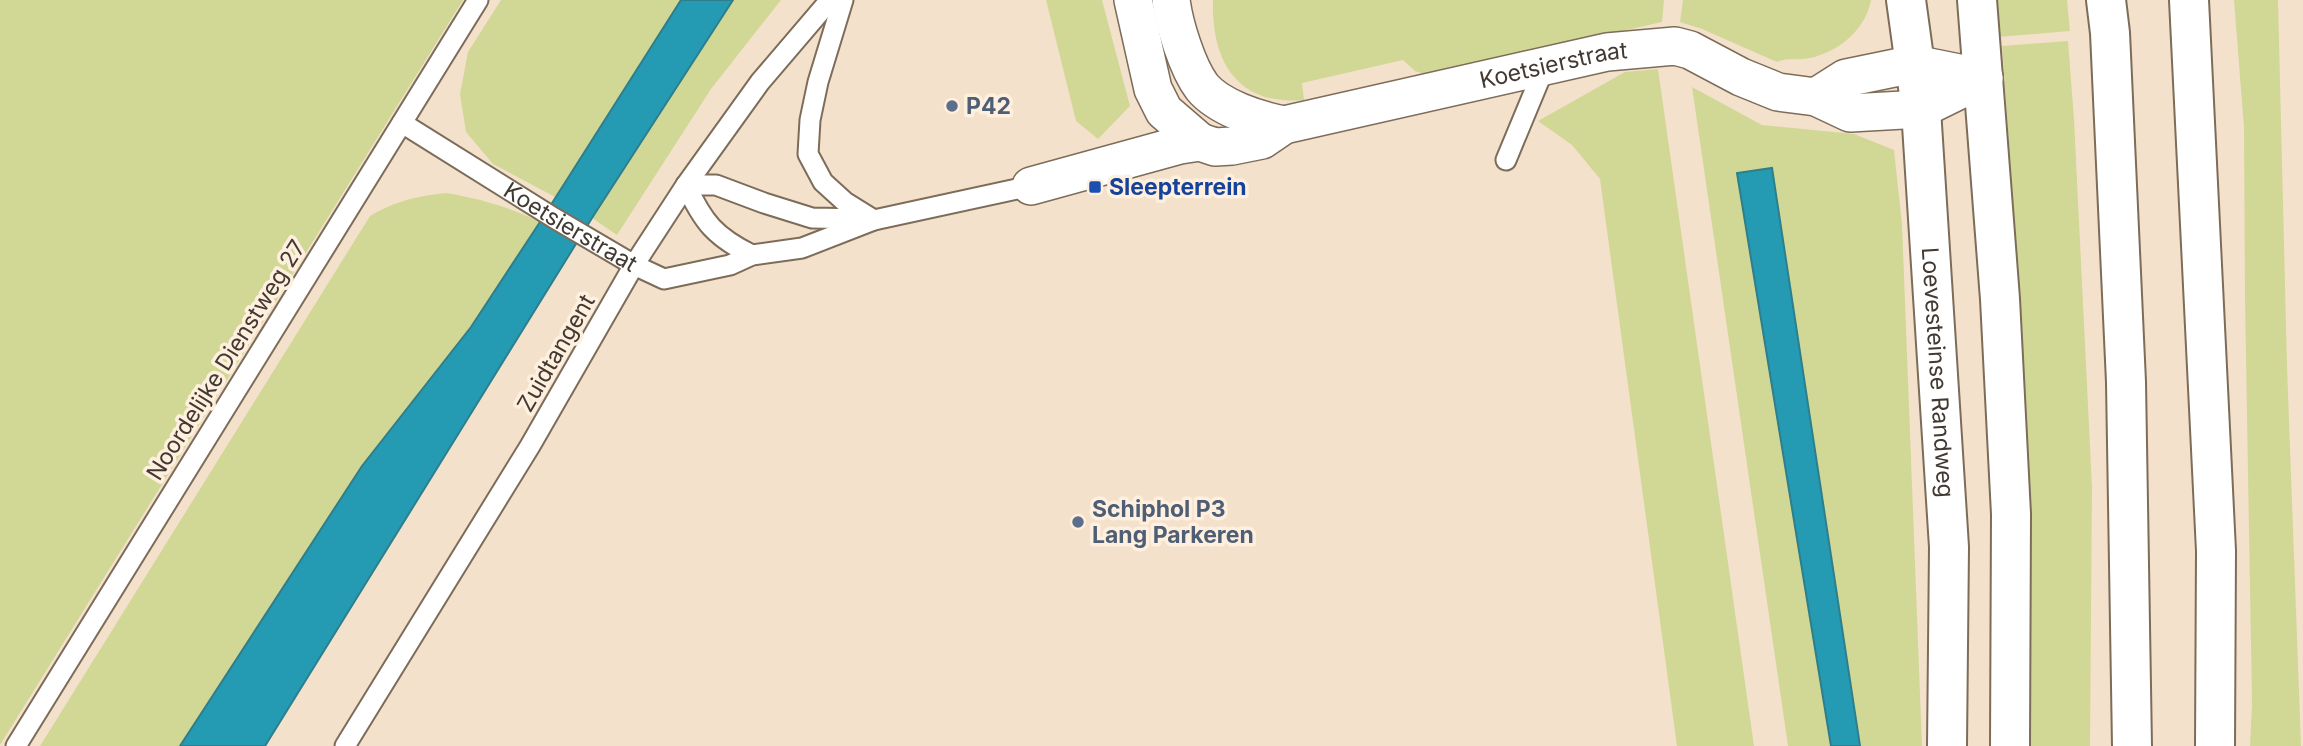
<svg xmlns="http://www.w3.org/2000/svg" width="2303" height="746" font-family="Inter,sans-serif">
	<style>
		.green { fill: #d1d896 }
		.water { fill: #259bb3; stroke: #2e7e8c; stroke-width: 2 }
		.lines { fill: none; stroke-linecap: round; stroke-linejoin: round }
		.lane-casing { stroke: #7c6c59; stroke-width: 23 }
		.street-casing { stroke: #7c6c59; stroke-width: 40 }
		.secondary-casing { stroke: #7c6c59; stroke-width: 42 }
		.highway-casing { stroke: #7c6c59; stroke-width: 42 }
		.lane { stroke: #fff; stroke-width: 19 }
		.street { stroke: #fff; stroke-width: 37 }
		.secondary { stroke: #fff; stroke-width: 38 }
		.highway { stroke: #fff; stroke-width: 38 }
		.service-dot { fill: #5c6f8a; stroke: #feefde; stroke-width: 2.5 }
		.transit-dot { fill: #1a4fb4; stroke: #feefde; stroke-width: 2.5 }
		.labels { text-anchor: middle; stroke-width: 7; stroke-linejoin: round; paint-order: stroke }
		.street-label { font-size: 23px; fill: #423a32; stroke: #feefde }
		.service-label { font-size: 23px; font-weight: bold; fill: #4e5e75; stroke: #feefde; text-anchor: start }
		.transit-label { font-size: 23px; font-weight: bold; fill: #164399; stroke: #feefde; text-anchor: start }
	</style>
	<rect width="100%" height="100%" fill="#f4e1cc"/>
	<path class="green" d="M0,0H463L0,745Z
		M501,0H681L555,197L493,164L466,132L460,94L468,52Z
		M733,0H781L711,89L617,235L592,218Z
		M1046,0H1102L1130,106L1098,139L1076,121Z
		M1213,0H1664L1662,22L1427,75L1415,71L1403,60L1302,83L1304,100C1237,106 1211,61 1213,0Z
		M1683,0H1871C1865,32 1835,55 1804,59C1795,60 1785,58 1777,62L1702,29L1680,22Z
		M1995,0H2067L2070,31L1998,37Z
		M2234,0H2278L2287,366L2301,746H2250L2252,704L2245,299L2244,128Z
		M2068,41L2074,119L2092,487L2090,746H2031C2026,513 2020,279 2002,46Z
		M1658,69L1754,746H1677L1600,179L1572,145L1538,121L1625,72Z
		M1692,87L1762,125L1854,134L1894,150L1902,224L1922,746H1860L1771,168L1738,174L1831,746H1788Z
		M447,193C480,199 510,207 540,222L471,327L362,466L180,746H40L370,216C396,201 416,196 447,193Z"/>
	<path class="water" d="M681,0H733L592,218L265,746H180L362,466L471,327L540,222Z
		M1772,168L1860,746H1831L1737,173Z"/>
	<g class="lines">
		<g class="lane-casing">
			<g id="lane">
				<path d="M843,0L818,82L810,120L808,154L823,182L845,202L874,220"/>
				<path id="s1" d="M402,123L554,218L634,265L664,279L730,265L752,255L802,248L874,220L1031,186"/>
				<path d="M1506,160L1545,66"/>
				<path d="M686,185H716L764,203L812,218L866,219"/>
				<path d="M686,185C703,222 715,237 752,255"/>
				<path d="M16,746L478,0"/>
				<path d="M345,746L530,446L634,265L686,185L760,82L830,0"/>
			</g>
		</g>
		<g class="street-casing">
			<g id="street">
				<path d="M1133,0L1153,89L1164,111L1200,142"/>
				<path d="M1171,0C1174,24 1187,67 1202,87C1219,108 1259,120 1284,125"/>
				<path d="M1816,97L1846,78L1914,64L1984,78"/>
				<path id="s2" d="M1031,186L1180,145L1200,142L1215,147L1232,146L1262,140L1284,125L1607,52L1675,46L1690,50L1741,77L1778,92L1816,97L1850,113L1921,109L1984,78"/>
			</g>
		</g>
		<g class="secondary-casing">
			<g id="secondary">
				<path id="s3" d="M1906,0L1921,109L1949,547L1947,746"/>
				<path d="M1977,0L2000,299L2011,514L2010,746"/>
			</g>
		</g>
		<g class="highway-casing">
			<path id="highway" d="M2106,0L2110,33L2126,382L2132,746
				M2189,0L2216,551L2215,746"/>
		</g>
		<use href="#lane" class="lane"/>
		<use href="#street" class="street"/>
		<use href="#secondary" class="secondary"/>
		<use href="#highway" class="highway"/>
	</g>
	<g class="service-dot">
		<circle cx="952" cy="106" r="7"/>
		<circle cx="1078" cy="522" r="7"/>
	</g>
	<rect class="transit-dot" x="1088" y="180" width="14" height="14" rx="3.5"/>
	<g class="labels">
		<g class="street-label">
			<text dy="8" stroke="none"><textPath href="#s2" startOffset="541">Koetsierstraat</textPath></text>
			<text dy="8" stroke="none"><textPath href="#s1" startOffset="198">Koetsierstraat</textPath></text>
			<text transform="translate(556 353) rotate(-60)" y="8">Zuidtangent</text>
			<text transform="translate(226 360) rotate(-58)" y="8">Noordelijke Dienstweg 27</text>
			<text dy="8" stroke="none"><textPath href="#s3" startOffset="374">Loevesteinse Randweg</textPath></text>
		</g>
		<g class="service-label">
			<text x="966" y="114">P42</text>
			<text x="1092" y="517">Schiphol P3<tspan x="1092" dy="26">Lang Parkeren</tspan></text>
		</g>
		<g class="transit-label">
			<text x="1109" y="195">Sleepterrein</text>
		</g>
	</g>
</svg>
